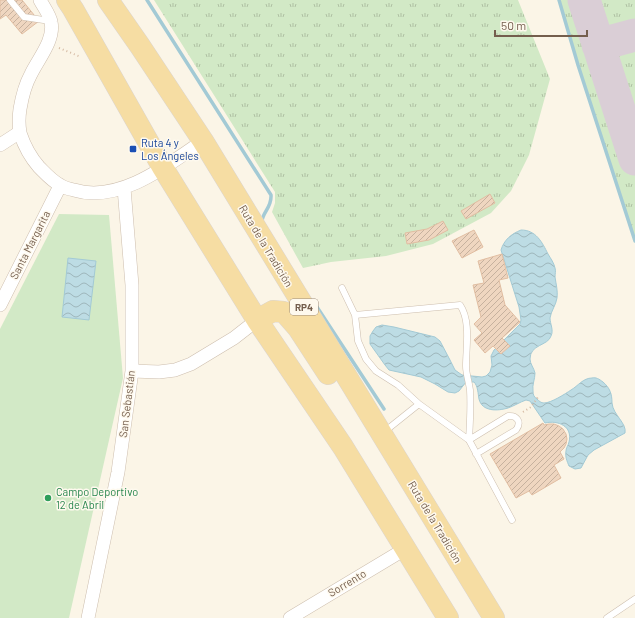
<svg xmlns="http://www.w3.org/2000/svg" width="635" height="618" font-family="Barlow,sans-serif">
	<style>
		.grass { fill: url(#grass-tufts) }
		.park { fill: #d2e9c6 }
		.water { fill: url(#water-waves); stroke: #a3cad5 }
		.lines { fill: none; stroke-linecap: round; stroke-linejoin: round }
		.stream { stroke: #a3cad5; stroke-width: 3.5 }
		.taxiway { stroke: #daced6; stroke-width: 33 }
		.building { fill: url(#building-hatch); stroke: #e1bea2 }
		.service-casing { stroke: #cdbeae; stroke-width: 7 }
		.minor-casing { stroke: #cdbeae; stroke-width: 14 }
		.primary-casing { stroke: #dbd5d1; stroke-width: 22 }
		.path { stroke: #d5baa3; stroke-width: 2; stroke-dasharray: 1 3; stroke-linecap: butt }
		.service { stroke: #fff; stroke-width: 6 }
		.minor { stroke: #fff; stroke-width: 13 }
		.primary { stroke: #f6dda3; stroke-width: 21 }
		.transit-dot { fill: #1a4fb4; stroke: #fef9ee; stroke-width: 1.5 }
		.leisure-dot { fill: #2e9e5b; stroke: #fef9ee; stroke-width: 1.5 }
		.labels { text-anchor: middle; stroke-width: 3; stroke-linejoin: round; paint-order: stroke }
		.shield { fill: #fef9ee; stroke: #9d8c7d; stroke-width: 1 }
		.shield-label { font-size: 10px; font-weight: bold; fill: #745e4d }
		.transit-label { font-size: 11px; fill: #164399; stroke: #fef9ee; text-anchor: start }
		.street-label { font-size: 11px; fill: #745e4d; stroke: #fef9ee }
		.leisure-label { font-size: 11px; fill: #27864d; stroke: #fef9ee; text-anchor: start }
	</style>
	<defs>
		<pattern id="grass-tufts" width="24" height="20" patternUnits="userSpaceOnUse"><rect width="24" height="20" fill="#d2e9c6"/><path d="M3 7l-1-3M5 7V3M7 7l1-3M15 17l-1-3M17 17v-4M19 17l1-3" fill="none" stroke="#afc0a3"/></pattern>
		<pattern id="water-waves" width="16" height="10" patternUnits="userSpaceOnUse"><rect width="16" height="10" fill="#bddce4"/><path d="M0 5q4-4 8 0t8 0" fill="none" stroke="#9eb6bb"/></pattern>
		<pattern id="building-hatch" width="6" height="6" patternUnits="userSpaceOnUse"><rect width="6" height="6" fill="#efd6c0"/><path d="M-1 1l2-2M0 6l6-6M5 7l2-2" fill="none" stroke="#c6b19e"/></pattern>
	</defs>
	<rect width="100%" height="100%" fill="#fbf5e7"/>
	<path class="grass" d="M154,0H518L550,79L529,155L511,191L491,213L433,244L386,256L331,262L303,268L272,212L275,203V192Z
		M559,0H635V241L578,65Z"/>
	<path class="park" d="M59,214L109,215L123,378L69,618H0V329Z"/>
	<path class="water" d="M521,230C536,230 542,242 548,254C551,259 554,263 555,268C556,271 555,274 555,277C556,284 558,291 557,298C556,305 551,311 550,318C550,324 554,330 551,336C548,346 530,344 530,359C530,364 534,368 535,373C535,379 532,385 533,391C533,395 534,397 537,399C539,401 541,403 544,403C551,403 565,394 571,390C578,386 583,378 592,378C596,377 599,379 603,382C610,388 612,394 612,403C613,415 627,423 625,433L594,450L588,455L581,468L575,469L569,466C567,461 565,457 566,451C566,448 568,446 569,442C573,426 558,420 545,423L530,401L526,400C520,402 514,406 508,408C498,411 482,412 479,399C478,394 478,386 474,382H466L459,391L455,393L448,392L435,384L421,377L389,370L385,365L370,344V336L373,331L376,327L382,325L394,327L435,337L440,341L450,360L455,370L462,375L482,377L486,376L490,372L492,365L491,356L494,350L520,324L521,320L519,307L501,250C504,240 511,234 521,230Z
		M68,258L96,261L89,320L62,317Z"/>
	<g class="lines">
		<path class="stream" d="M147,0L271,195C272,208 262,212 262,222
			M559,0L578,65L635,241
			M315,304L384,409"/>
		<path class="taxiway" d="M584,0L635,159
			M598,45L635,35"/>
	</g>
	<path class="building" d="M0,0H22L39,21L22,34L6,15L0,19Z
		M490,194L495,203L466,219L461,211Z
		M443,221L448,230L429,240L407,244L405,233L427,229Z
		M474,230L483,247L462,258L452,241Z
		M502,254L508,278L499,280L505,305L520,322L502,338L510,346L501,354L493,346L485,353L474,340L482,333L474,324L481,317L473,285L484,283L478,261Z
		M543,423L544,425L549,424H554L559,426L563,429L566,434L567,439L566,444L564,448L560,452L564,459L554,465L561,478L532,495L529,491L516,498L490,454Z"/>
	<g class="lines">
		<g class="service-casing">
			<path id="service" d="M10,0L24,17L50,21
				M342,288L355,315L358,341L366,359L376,371L398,385L419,404L384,432
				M355,315L460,305C471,321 466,347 466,366C466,374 469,382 470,390C471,407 470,423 469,440
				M419,404L469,440L512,520
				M469,440L508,416C517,415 522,422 516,430L476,454
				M607,618L635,599"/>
		</g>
		<g class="minor-casing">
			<path id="minor" d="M40,0C43,6 50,15 51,22C55,40 38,59 31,74C25,85 22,97 20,109C19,115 19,127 20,133C24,145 31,158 39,167C45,173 52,181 60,185C64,188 69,189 74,190C119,204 168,165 203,141
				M0,145L20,132
				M0,305L60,186
				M132,371L159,372L175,370L191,364L234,338L257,320
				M88,618L118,472L132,371V285L124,188
				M290,618L405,549"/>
		</g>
		<g class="primary-casing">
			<path id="primary" d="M67,0L73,9L163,168L257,320L343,447L448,618
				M108,0L140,46L203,141L494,618
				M257,320L273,311L284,312L298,328L328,374"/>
		</g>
		<path class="path" d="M59,48L81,57
			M523,412L531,407L538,397"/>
		<use href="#service" class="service"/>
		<use href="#minor" class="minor"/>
		<use href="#primary" class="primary"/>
	</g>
	<rect class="transit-dot" x="129" y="145" width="8" height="8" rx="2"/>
	<circle class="leisure-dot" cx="48" cy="498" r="4"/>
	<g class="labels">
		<rect class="shield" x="290" y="299" width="28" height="16" rx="3"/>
		<g class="shield-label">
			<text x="304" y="311">RP4</text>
		</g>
		<g class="transit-label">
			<text x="141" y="147">Ruta 4 y<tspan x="141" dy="13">Los Ángeles</tspan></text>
		</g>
		<g class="street-label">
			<text transform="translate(30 245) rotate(-63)" y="4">Santa Margarita</text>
			<text transform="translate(266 246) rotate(59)" y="4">Ruta de la Tradición</text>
			<text transform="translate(127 404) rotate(-83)" y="4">San Sebastián</text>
			<text transform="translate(435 522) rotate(59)" y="4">Ruta de la Tradición</text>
			<text transform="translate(347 583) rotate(-31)" y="4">Sorrento</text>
		</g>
		<g class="leisure-label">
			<text x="56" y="496">Campo Deportivo<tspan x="56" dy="13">12 de Abril</tspan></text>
		</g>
	</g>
	<path d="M495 30v6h92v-6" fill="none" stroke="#745e4d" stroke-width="2"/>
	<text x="501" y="30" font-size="12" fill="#745e4d" stroke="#fef9ee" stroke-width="3" paint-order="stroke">50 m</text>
</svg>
